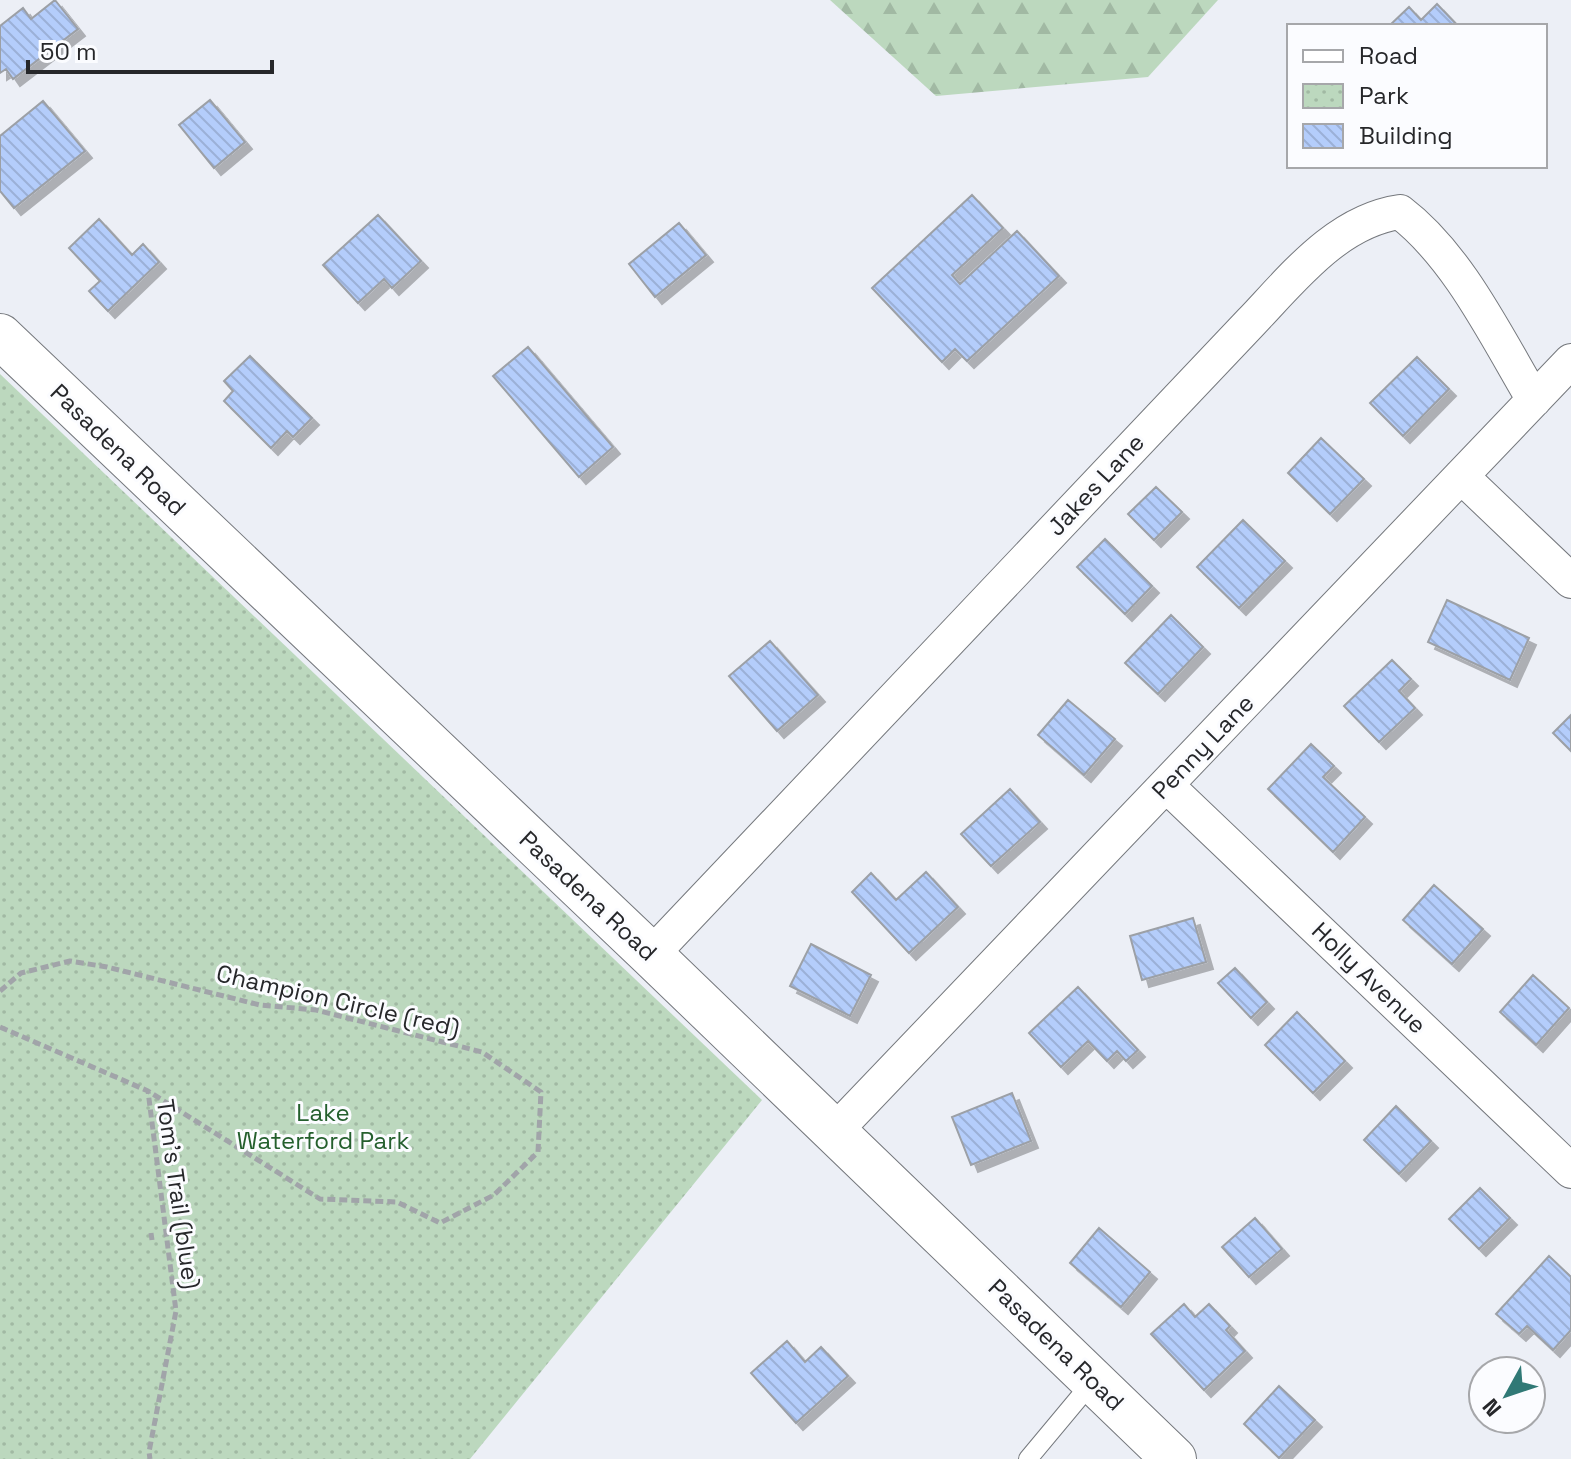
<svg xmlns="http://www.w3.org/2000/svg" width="1571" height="1459" font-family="'Space Grotesk',sans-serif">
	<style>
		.forest { fill: url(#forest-firs) }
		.park { fill: url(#park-dots) }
		.building { fill: url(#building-back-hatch); stroke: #9ca0a6; stroke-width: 2; filter: url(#shadow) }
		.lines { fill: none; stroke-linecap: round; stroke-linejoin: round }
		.lane-casing { stroke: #75787d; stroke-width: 20 }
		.street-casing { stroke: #75787d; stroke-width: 36 }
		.secondary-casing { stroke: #75787d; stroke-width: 46 }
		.path { stroke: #a1a4a9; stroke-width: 5; stroke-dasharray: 8 4; stroke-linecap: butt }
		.lane { stroke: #fff; stroke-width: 18 }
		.street { stroke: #fff; stroke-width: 34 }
		.secondary { stroke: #fff; stroke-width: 44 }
		.labels { text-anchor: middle; stroke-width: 6; stroke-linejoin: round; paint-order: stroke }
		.street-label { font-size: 24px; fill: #26272a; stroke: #fbfcff }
		.park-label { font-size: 24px; fill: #245f2d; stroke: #fbfcff }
	</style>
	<defs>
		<pattern id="forest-firs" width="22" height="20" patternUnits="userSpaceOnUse" patternTransform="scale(2)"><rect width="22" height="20" fill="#bcd8be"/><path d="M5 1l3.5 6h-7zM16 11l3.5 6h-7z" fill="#a1b9a3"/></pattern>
		<pattern id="park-dots" width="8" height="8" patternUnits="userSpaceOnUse" patternTransform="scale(2)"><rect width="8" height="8" fill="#bcd8be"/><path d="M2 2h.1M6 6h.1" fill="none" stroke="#a1b9a3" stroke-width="1.8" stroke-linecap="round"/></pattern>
		<pattern id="building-back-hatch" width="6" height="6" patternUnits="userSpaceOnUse" patternTransform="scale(2)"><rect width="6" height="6" fill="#b4cdfb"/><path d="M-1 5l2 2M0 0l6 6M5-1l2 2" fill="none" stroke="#9bb0d7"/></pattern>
		<filter id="shadow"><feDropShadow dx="7" dy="7" stdDeviation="0" flood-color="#0004"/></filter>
	</defs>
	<rect width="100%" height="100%" fill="#eceff6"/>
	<path class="forest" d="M830,0H1218L1148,77L936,96Z"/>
	<path class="park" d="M0,374L762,1100L470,1459H0Z"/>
	<path class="building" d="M55,0L78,29L13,79L6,69L0,73V26L23,8L31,19Z
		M1437,4L1458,26H1389L1409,7L1421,20Z
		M210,100L245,142L214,168L179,125Z
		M43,101L85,151L14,208L0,191V136Z
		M972,195L1003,228L952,275L960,284L1017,231L1059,276L967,361L955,349L942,362L872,288Z
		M378,215L421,261L392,288L384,279L358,303L323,265Z
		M99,219L132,255L143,244L159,262L108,311L89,291L100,281L69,248Z
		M679,223L706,255L655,297L629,264Z
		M528,347L613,447L579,477L493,376Z
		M250,356L312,418L293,437L287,431L271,448L224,401L233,391L224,381Z
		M1417,357L1449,389L1403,436L1370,403Z
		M1321,438L1364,479L1330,514L1288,473Z
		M1156,487L1182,512L1154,540L1128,514Z
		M1243,520L1285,561L1239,608L1197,567Z
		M1105,539L1152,586L1125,614L1077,567Z
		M1447,600L1529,638L1510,680L1428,642Z
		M1171,615L1203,647L1158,694L1125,663Z
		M770,641L818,695L777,731L729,676Z
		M1392,660L1411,679L1399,691L1415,708L1379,742L1344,706Z
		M1068,700L1115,739L1084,775L1038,735Z
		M1571,715V751L1553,733Z
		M1311,744L1334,766L1323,777L1365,817L1333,852L1268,789Z
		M1010,789L1040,822L991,866L961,834Z
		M926,872L958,907L909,953L852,892L871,873L896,900Z
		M1434,885L1483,929L1452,964L1403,920Z
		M1193,918L1206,962L1142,980L1130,936Z
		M811,944L871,975L850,1016L790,986Z
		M1235,968L1267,1002L1251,1018L1218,983Z
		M1533,975L1569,1008L1536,1045L1500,1012Z
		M1078,987L1138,1050L1126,1061L1117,1051L1107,1061L1088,1041L1061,1067L1029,1033Z
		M1297,1012L1345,1061L1313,1093L1265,1045Z
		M1012,1093L1031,1141L971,1165L952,1117Z
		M1396,1106L1431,1141L1399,1174L1364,1140Z
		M1480,1188L1510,1218L1479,1249L1449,1219Z
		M1255,1218L1282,1249L1249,1277L1222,1247Z
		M1099,1228L1150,1272L1121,1307L1070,1263Z
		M1549,1256L1571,1277V1330L1553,1350L1527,1326L1519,1334L1496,1314Z
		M1184,1304L1195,1317L1209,1304L1230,1326L1226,1330L1245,1351L1204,1390L1151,1334Z
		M787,1341L805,1362L821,1347L848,1376L796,1423L751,1373Z
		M1279,1386L1315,1420L1279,1458L1244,1424Z"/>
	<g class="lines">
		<g class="lane-casing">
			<path id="lane" d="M1028,1459L1093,1381"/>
		</g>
		<g class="street-casing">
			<path id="street" d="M1461,476L1571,581
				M1166,785L1571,1171
				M651,955L1251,322C1293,278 1337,221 1400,212C1458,256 1497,338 1534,400
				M835,1131L1571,361"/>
		</g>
		<g class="secondary-casing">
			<path id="secondary" d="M0,336L651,955L1174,1459"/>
		</g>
		<path class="path" d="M0,991L21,973L70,961L107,967L260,1005L316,1010L482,1052L541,1092L538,1152L494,1195L440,1223L397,1202L320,1199L148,1091
			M0,1027L148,1091L176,1311L149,1452L150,1459
			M151,1233L152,1240"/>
		<use href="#lane" class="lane"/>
		<use href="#street" class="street"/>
		<use href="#secondary" class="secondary"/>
	</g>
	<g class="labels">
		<g class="street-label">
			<text transform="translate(118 450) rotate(44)" y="8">Pasadena Road</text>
			<text transform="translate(1096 485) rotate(-47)" y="8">Jakes Lane</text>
			<text transform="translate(1203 747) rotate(-46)" y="8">Penny Lane</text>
			<text transform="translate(588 896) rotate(43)" y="8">Pasadena Road</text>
			<text transform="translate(1369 978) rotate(44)" y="8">Holly Avenue</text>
			<text transform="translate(338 1001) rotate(13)" y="8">Champion Circle (red)</text>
			<text transform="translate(178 1194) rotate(82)" y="8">Tom's Trail (blue)</text>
			<text transform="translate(1056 1345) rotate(44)" y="8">Pasadena Road</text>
		</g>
		<g class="park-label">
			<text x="323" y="1121">Lake<tspan x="323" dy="28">Waterford Park</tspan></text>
		</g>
	</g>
	<rect x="1287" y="24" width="260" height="144" fill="#fbfcff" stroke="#a6a7aa" stroke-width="2"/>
	<rect x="1303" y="50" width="40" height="12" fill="#ffffff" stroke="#a6a7aa" stroke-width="2"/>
	<text x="1359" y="64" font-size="24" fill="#26272a">Road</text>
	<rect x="1303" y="84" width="40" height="24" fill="url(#park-dots)" stroke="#a6a7aa" stroke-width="2"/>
	<text x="1359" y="104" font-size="24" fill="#26272a">Park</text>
	<rect x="1303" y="124" width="40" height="24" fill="url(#building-back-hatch)" stroke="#a6a7aa" stroke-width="2"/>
	<text x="1359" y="144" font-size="24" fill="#26272a">Building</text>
	<g transform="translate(1507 1395) rotate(230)"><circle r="38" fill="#fbfcff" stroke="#a6a7aa" stroke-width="2"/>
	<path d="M0-6L14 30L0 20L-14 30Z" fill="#307976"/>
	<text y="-12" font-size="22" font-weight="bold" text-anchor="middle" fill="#26272a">N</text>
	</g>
	<path d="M28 60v12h244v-12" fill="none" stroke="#26272a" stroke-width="4"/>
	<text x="40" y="60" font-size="24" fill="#26272a" stroke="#fbfcff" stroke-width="6" paint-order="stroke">50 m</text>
</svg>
